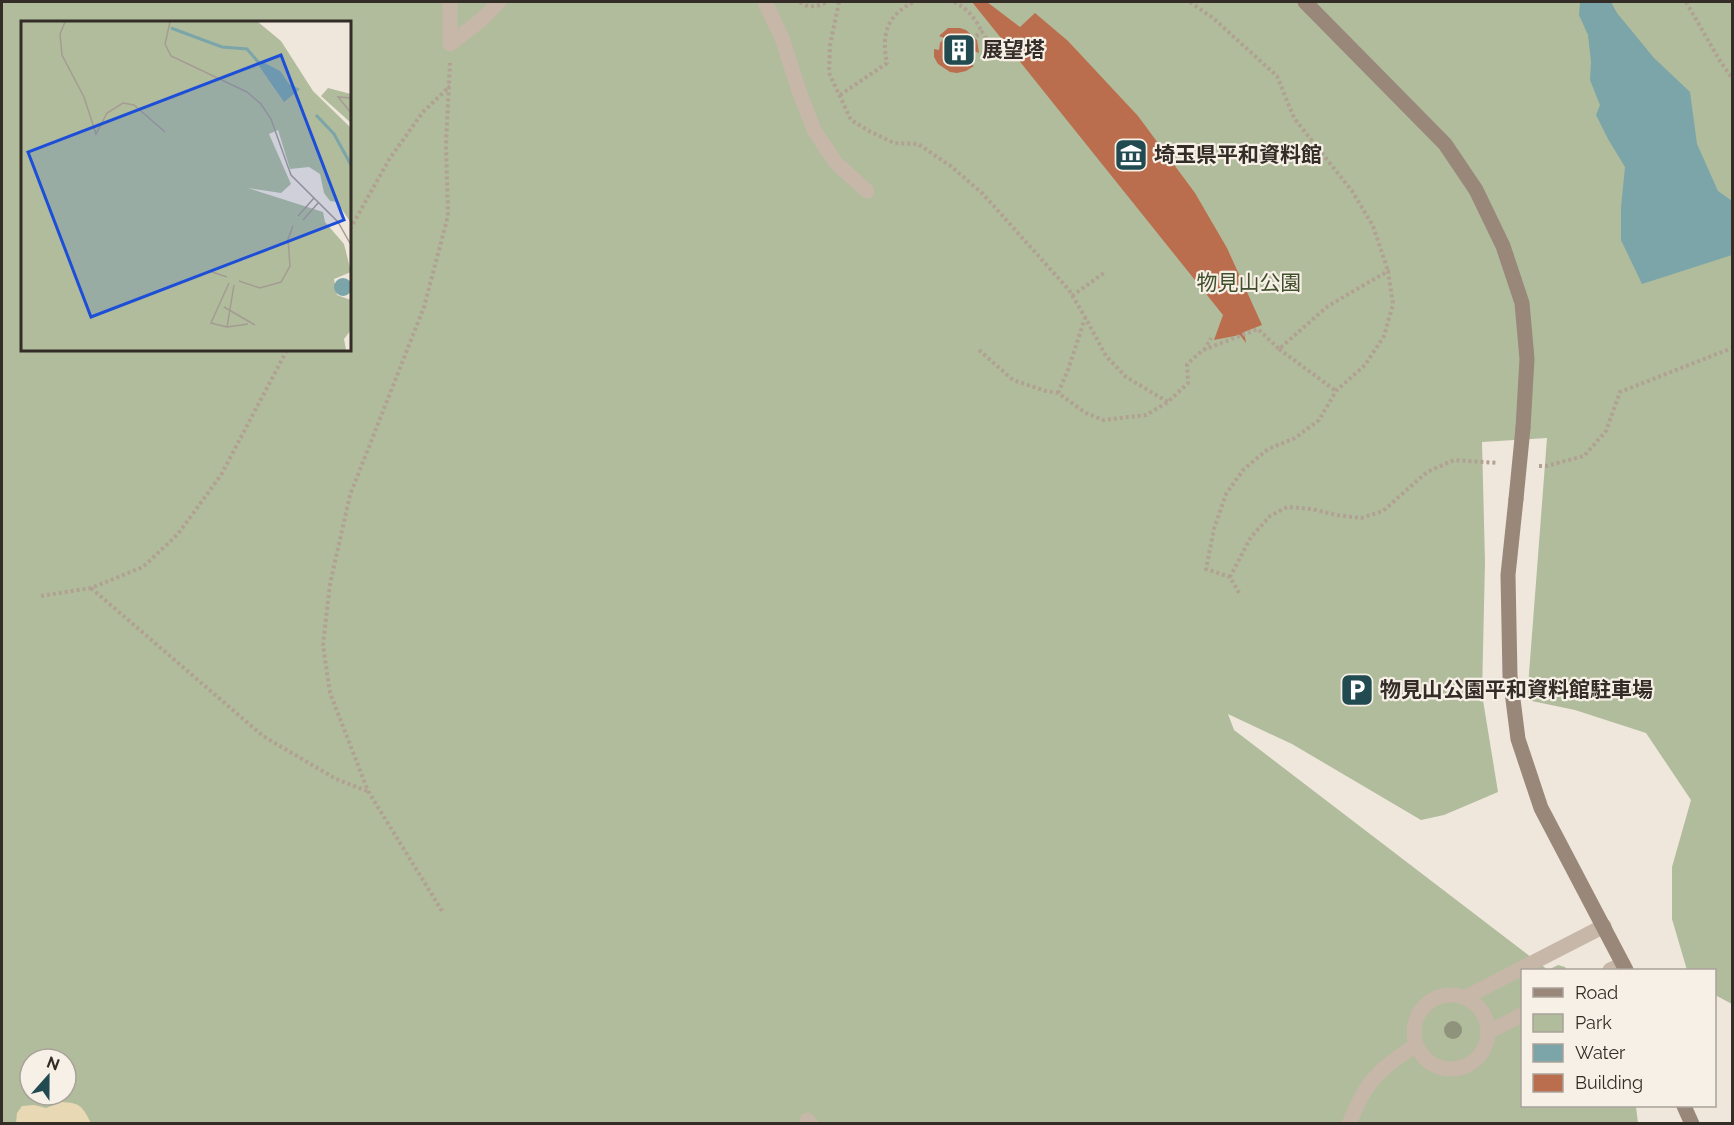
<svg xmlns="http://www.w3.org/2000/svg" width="1734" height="1125" font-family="Raleway,'Noto Sans JP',sans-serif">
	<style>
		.green { fill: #b0bc9c; fill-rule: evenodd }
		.sand { fill: #e8d9b4 }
		.water { fill: #7ca5a9 }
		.building { fill: #bb6e4d }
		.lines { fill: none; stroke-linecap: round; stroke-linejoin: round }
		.path { stroke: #b1a192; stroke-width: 4; stroke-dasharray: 3 3; stroke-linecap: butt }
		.lane { stroke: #c6b7a8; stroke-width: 15 }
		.secondary { stroke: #99877a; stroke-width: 15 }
		.secondary-bridge { stroke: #99877a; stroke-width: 15 }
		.tree { fill: #8f937b }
		.labels { text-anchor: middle; stroke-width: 4.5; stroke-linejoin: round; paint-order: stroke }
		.poi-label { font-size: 21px; font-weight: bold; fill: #332c27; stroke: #f7f0e6; text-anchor: start }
		.park-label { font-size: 21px; fill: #414f2d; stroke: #f7f0e6 }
		.inset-river { fill: none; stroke: #7ca5a9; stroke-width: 3 }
		.inset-road { fill: none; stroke: #a49c93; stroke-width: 1.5 }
		.view { fill: #1d4ed8; fill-opacity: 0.15; stroke: #1d4ed8; stroke-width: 3 }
		.inset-edge { fill: none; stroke: #332c27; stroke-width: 3 }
	</style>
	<rect width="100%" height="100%" fill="#efe7db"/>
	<path class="green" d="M2,2H1732V1004L1715,995L1714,970H1687L1672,919V867L1691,800L1646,733L1575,710L1527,700L1547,438L1482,442L1485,562L1482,694L1498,792L1444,815L1421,820L1292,744L1228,714L1234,730L1548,970L1558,965L1565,967L1567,970H1522V1106H1632L1636,1107L1638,1123L2,1124ZM22,22H350V350H22ZM30,1059H66V1095H30Z"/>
	<path class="sand" d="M61,1102C81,1103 82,1106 91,1123H16L17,1113L22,1106L34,1105L46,1108Z"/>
	<path class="water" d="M1580,2H1611L1617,13L1654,58L1690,92L1697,144L1718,191L1732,201V255L1642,284L1621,240V207L1625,167L1608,139L1596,115L1600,105L1590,80L1591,62L1588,35L1579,15Z"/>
	<path class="building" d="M972,2H987L1020,27L1035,13L1068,41L1138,116L1195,193L1227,248L1262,325L1244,332L1246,343L1240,335L1214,340L1223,315Z
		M948,28H960L966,30L977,40L979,53L974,51L968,63L974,66L966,71L957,73L950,72L938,64L934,57V49L939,50L940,43L944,38L939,36Z"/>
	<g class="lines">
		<path class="path" d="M800,2C808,9 819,6 828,2
			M839,2L830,45L829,73L851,120L869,131L894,143L918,144L952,167L983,194L1069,290L1085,317L1106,356L1126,377L1168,402
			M954,2C968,9 975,18 982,32
			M1190,2L1213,18L1277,76L1294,118L1352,191L1373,226L1388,271
			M1686,2L1720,61L1732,78
			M976,36L982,32L1000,60L1012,51
			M840,95L887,63C881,34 887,15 914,2
			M350,229L390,158L423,112L450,86
			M1072,296L1104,273
			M1279,349L1336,391
			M979,350L1013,380L1046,391L1058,393L1086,413L1103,420L1146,415L1168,402L1188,383L1187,364L1203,350L1258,329L1279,349L1328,306L1388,271L1393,304L1384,336L1365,365L1336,391L1319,420L1295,438L1268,449L1243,470L1226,494L1214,529L1206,569L1230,577
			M1204,350L1211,338
			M1058,393L1068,370L1085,318
			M1539,466H1546L1584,456L1606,431L1620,392L1732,348
			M91,588L263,736L336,779L367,791
			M1239,593L1230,577L1251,537L1270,516L1287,507L1312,509L1336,515L1361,518L1383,511L1427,472L1454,460L1498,463
			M41,596L91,588L143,567L178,534L221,475L287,350
			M442,911L368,791L330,693L323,645L330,584L350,495L424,307L448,216L446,144L450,63"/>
		<path class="lane" d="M450,2V44L481,20L499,2
			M765,2L782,38L799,91L814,130L836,163L867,191
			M1610,970L1623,964
			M1414 1032a37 37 0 1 1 74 0a37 37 0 1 1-74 0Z
			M1466,997L1604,926
			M1488,1032L1522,1015
			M807,1120L811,1124
			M1349,1124C1355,1109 1362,1093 1372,1081C1383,1067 1401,1055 1416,1045"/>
		<path class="secondary" d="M1305,2L1445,144L1476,190L1503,246L1522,303L1527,359L1523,428
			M1516,499L1508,575L1510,676L1518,739L1541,808L1626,970
			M1684,1106L1692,1124"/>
		<path class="secondary-bridge" d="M1516,499L1523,428"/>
	</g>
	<circle class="tree" cx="1453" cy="1030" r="9"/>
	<defs>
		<g id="building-square" transform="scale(1.725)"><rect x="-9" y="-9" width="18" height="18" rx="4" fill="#214b51" stroke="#f7f0e6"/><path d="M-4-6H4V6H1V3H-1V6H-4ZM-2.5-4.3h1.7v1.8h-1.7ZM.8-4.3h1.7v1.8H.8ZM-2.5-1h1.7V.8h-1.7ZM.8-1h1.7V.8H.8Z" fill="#fff"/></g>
		<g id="museum-square" transform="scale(1.725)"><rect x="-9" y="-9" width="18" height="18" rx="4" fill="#214b51" stroke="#f7f0e6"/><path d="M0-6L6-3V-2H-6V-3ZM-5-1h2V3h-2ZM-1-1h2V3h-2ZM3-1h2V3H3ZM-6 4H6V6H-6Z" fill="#fff"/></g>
		<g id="parking-square" transform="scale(1.725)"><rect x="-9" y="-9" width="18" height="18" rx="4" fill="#214b51" stroke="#f7f0e6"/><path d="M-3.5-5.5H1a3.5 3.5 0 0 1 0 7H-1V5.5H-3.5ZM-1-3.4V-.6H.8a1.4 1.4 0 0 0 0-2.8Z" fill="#fff"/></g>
	</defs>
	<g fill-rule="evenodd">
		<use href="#building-square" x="959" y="50"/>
		<use href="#museum-square" x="1131" y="155"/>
		<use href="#parking-square" x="1357" y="690"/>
	</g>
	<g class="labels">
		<g class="poi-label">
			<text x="982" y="57">展望塔</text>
			<text x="1154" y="162">埼玉県平和資料館</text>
			<text x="1380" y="697">物見山公園平和資料館駐車場</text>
		</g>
		<g class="park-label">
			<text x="1249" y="290">物見山公園</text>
		</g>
	</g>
	<g transform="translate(21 21)">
		<rect width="330" height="330" fill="#efe7db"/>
		<path d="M0,1H237L260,20L292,70L330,107V202L316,181L309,180L303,172L299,153L288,146L269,148L257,109L248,113L270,163L260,172L227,167L302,191L304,201L323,223L330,251L313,258L316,274L330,279V309L323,318L325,329H0ZM307,67L330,73V102L300,75Z" fill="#b0bc9c"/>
		<path d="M242,41L259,50L268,63L279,68L263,81L238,45ZM313 266a9 9 0 1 1 18 0a9 9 0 1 1-18 0Z" fill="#7ca5a9"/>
		<path class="inset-river" d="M150,7L201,26L226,28L238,42M295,94L313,113L330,144"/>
		<path class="inset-road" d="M44,1L39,13L41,34L63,76L75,113L86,92L102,82L113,84L144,111M149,1L144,23L150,35L226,71L240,83L250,98L270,154L317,201L330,224M330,77L317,76L330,92M277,195L293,177M282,199L298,181M188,250L206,256M218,260L239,267L260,261L269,245L267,218L272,205M208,262L190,302L206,306L213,264M203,286L234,304M206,306L227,303"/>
		<path class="view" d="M260,34L323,199L70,296L7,131Z"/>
		<rect width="330" height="330" class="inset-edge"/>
	</g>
	<rect width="1734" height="1125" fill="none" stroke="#332c27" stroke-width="6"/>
	<rect x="1521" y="969" width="195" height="138" fill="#f7f0e6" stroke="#a9a29a" stroke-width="1.5"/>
	<rect x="1533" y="988" width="30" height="9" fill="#99877a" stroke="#a9a29a" stroke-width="1.5"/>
	<text x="1575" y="999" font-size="18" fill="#332c27">Road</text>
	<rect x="1533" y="1014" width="30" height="18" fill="#b0bc9c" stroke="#a9a29a" stroke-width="1.5"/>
	<text x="1575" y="1029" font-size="18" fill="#332c27">Park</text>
	<rect x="1533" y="1044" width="30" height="18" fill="#7ca5a9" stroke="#a9a29a" stroke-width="1.5"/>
	<text x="1575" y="1059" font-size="18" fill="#332c27">Water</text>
	<rect x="1533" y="1074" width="30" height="18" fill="#bb6e4d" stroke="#a9a29a" stroke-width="1.5"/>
	<text x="1575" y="1089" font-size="18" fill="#332c27">Building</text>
	<g transform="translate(48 1077) rotate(21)"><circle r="28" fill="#f7f0e6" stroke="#a9a29a" stroke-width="1.5"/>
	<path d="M0-4.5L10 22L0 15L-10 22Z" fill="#214b51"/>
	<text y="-9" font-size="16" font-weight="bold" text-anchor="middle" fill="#332c27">N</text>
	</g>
</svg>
